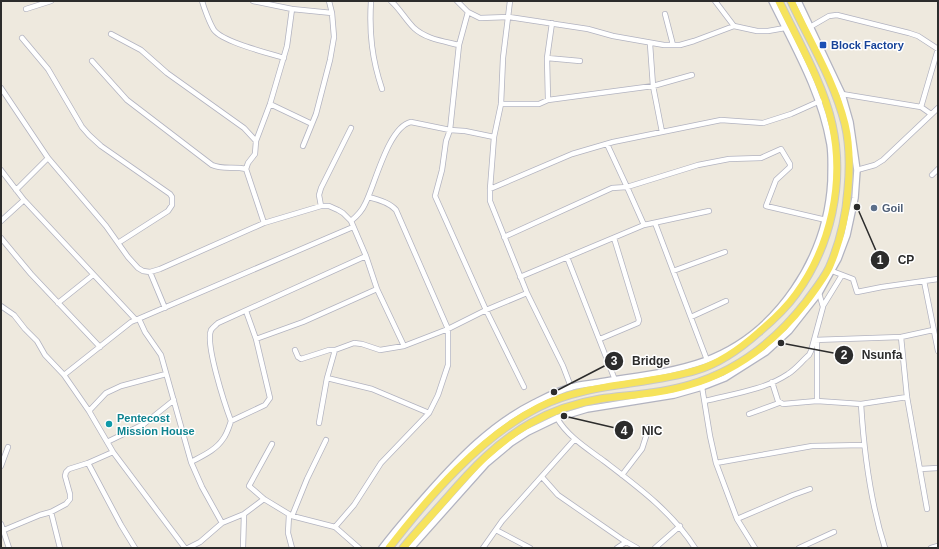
<svg xmlns="http://www.w3.org/2000/svg" width="939" height="549" font-family="Arial,sans-serif">
	<style>
		.lines { fill: none; stroke-linecap: round; stroke-linejoin: round }
		.minor-casing { stroke: #b2b3c0; stroke-width: 6 }
		.tertiary-casing { stroke: #b2b3c0; stroke-width: 8 }
		.primary-casing { stroke: #c8c8c8; stroke-width: 9 }
		.minor { stroke: #fff; stroke-width: 4.5 }
		.tertiary { stroke: #fff; stroke-width: 5.5 }
		.primary { stroke: #f6e35c; stroke-width: 7 }
		.transit-dot { fill: #1a4fb4; stroke: #fff; stroke-width: 1.5 }
		.service-dot { fill: #5c6f8a; stroke: #fff; stroke-width: 1.5 }
		.culture-dot { fill: #0f9aa8; stroke: #fff; stroke-width: 1.5 }
		.labels { text-anchor: middle; stroke-width: 3; stroke-linejoin: round; paint-order: stroke }
		.transit-label { font-size: 11px; font-weight: bold; fill: #164399; stroke: #fff; text-anchor: start }
		.service-label { font-size: 11px; font-weight: bold; fill: #4e5e75; stroke: #fff; text-anchor: start }
		.culture-label { font-size: 11px; font-weight: bold; fill: #0d838f; stroke: #fff; text-anchor: start }
		.leader { fill: none; stroke: #2c2c2c; stroke-width: 1.5 }
		.callout-dot { fill: #2c2c2c; stroke: #fff; stroke-width: 1.5 }
		.mark-label { font-size: 12px; text-anchor: middle; font-weight: bold; fill: #fff }
		.callout-label { font-size: 12px; text-anchor: middle; font-weight: bold; fill: #2c2c2c; stroke: #fff; stroke-width: 3; stroke-linejoin: round; paint-order: stroke }
	</style>
	<rect width="100%" height="100%" fill="#eee9de"/>
	<g class="lines">
		<g class="minor-casing">
			<path id="minor" d="M202,1C204,8 210,24 214,30C223,42 268,53 284,58
				M253,1L292,9L332,13
				M371,1C369,33 372,59 382,89
				M391,1C400,9 405,19 414,28C426,39 443,41 459,45
				M457,1L468,12L480,18L509,17L588,29L613,36L664,45H680L694,41L734,26L757,31H768L785,28
				M510,1L503,58L501,104L494,137L490,189V201L527,293L563,366L571,387
				M715,1L734,26
				M26,9L51,1
				M468,12L459,45L450,130L446,141L442,170L435,196L486,310L524,387
				M665,14L673,45
				M810,27L829,16L837,15L909,33L918,36L938,49L921,107
				M111,34L141,50L167,73L244,128L256,141
				M22,38L48,69L82,127L89,135L101,146L170,194L172,197V205L168,211L118,243
				M650,44L653,86L662,132
				M547,58L580,61
				M92,61L127,100L212,165C223,170 234,166 246,169
				M1,88L48,158L106,226L128,257L138,268L143,271L150,272L160,269L264,223L321,206H329L338,210L343,213L351,221L366,256L377,289L404,346
				M842,94L921,107L931,114
				M548,100L547,58L552,23
				M270,104L312,124
				M501,104H539L548,100L653,86L692,75
				M607,144L627,187L644,225
				M303,146L316,114L330,60L334,37L332,13L329,1
				M1,170L24,200L136,320
				M857,170L875,165L883,160L938,108
				M932,175L938,169
				M490,189L572,154L613,142L721,120L763,123L791,114L820,101
				M16,190L48,158
				M321,206L319,195L321,188L351,128
				M1,221L24,200
				M351,221C357,216 362,211 365,204C375,185 388,127 411,122L450,130L465,131L494,137
				M264,223L246,169L248,163L255,154L256,141L270,104L287,46L292,9
				M655,223L707,360
				M504,237L612,188L627,187L698,165L729,159L761,158L781,149L790,164V167L776,180L766,206L826,220
				M1,238L31,274L100,347
				M567,257L615,380
				M673,271L725,252
				M832,271L853,279L857,292L882,287L938,279
				M150,272L165,308
				M520,277L644,225L709,211
				M924,281L938,351
				M58,303L93,275
				M1,306L14,315L25,329L37,341L45,355L64,375L89,411L113,452L185,548
				M823,306L842,275
				M691,317L726,301
				M139,319L145,332L161,355L191,462L202,487L222,523
				M901,337L907,397L927,509
				M256,339L303,322L377,289
				M600,339L638,323L639,320L614,238
				M814,340L901,337L933,330
				M817,340V401
				M295,350L298,357L301,359L329,350H335L354,343L362,344L380,350L404,346L448,329L486,310L527,293
				M64,375L131,322L353,227
				M327,378L372,389L429,413
				M772,382L778,401L783,404L817,401L861,404L907,397
				M702,387L710,436L716,463L737,519L755,548
				M705,401C733,394 764,390 788,374C796,369 802,361 809,355L811,351L823,307L819,293
				M861,404C864,453 870,501 885,548
				M89,411L106,393L121,386L166,374
				M749,414L779,403
				M557,418C567,436 588,449 604,461C638,487 672,512 695,548
				M231,421L265,405L270,398L256,339L246,311
				M319,423L327,378L335,350
				M107,442L144,424L174,400
				M272,444L249,486L264,499L292,516L335,527L359,548
				M191,462C202,456 216,450 223,439C227,434 229,427 231,421C225,405 205,344 211,330C213,327 216,325 218,323L366,256
				M88,463L121,525L135,548
				M716,463L812,446L864,445
				M1,466L8,447
				M920,469L938,468
				M622,475L642,449L649,427
				M542,477L558,495L623,540L637,548
				M51,512L60,548
				M289,515L288,533L292,548
				M292,516L307,479L326,440
				M737,519L793,495L810,489
				M1,524L9,548
				M335,527L354,505L381,463L429,413L438,395L448,365V329L396,210C390,203 377,199 368,197
				M4,530L40,515L51,512L66,504L70,499V494L65,476L66,472L69,469L88,463L113,452
				M496,530L530,548
				M188,548L200,542L222,523L244,514L264,499
				M243,548L244,514
				M483,548L502,521L575,439
				M617,548L626,542
				M655,548L680,526
				M799,548L834,532
				M931,548L938,546"/>
		</g>
		<g class="tertiary-casing">
			<path id="tertiary" d="M382,548C397,528 413,510 429,492C460,457 492,424 534,403C546,397 559,390 572,387C581,384 591,384 600,382C635,376 670,373 704,361C778,334 827,257 831,181C831,169 832,156 830,144C821,92 795,48 772,1
				M411,548L486,464L511,443L528,432L557,418L587,409L674,395L702,387L725,378L766,352L789,331L819,293L838,259L847,235L855,198L857,170L850,122L842,94L798,1"/>
		</g>
		<g class="primary-casing">
			<path id="primary" d="M389,548C429,496 480,437 539,407C588,382 645,386 697,370C721,363 741,348 759,332C772,321 786,308 796,294C831,246 845,182 832,124C823,83 797,39 779,1
				M403,548C417,531 432,515 446,499C471,470 497,442 531,423C552,411 576,403 600,399C629,395 660,394 689,385C738,371 775,342 806,302C814,291 823,280 829,268C840,243 846,216 848,189C850,167 850,145 845,124C834,80 810,42 791,1"/>
		</g>
		<use href="#minor" class="minor"/>
		<use href="#tertiary" class="tertiary"/>
		<use href="#primary" class="primary"/>
	</g>
	<rect class="transit-dot" x="819" y="41" width="8" height="8" rx="2"/>
	<circle class="service-dot" cx="874" cy="208" r="4"/>
	<circle class="culture-dot" cx="109" cy="424" r="4"/>
	<g class="labels">
		<g class="transit-label">
			<text x="831" y="49">Block Factory</text>
		</g>
		<g class="service-label">
			<text x="882" y="212">Goil</text>
		</g>
		<g class="culture-label">
			<text x="117" y="422">Pentecost<tspan x="117" dy="13">Mission House</tspan></text>
		</g>
	</g>
	<path class="leader" d="M857 207L880 260M781 343L844 355M554 392L614 361M564 416L624 430"/>
	<g class="callout-dot">
		<circle cx="857" cy="207" r="4"/>
		<circle cx="781" cy="343" r="4"/>
		<circle cx="554" cy="392" r="4"/>
		<circle cx="564" cy="416" r="4"/>
		<circle cx="880" cy="260" r="10"/>
		<circle cx="844" cy="355" r="10"/>
		<circle cx="614" cy="361" r="10"/>
		<circle cx="624" cy="430" r="10"/>
	</g>
	<g class="mark-label">
		<text x="880" y="264">1</text>
		<text x="844" y="359">2</text>
		<text x="614" y="365">3</text>
		<text x="624" y="435">4</text>
	</g>
	<g class="callout-label">
		<text x="906" y="264">CP</text>
		<text x="882" y="359">Nsunfa</text>
		<text x="651" y="365">Bridge</text>
		<text x="652" y="435">NIC</text>
	</g>
	<rect width="939" height="549" fill="none" stroke="#2c2c2c" stroke-width="4"/>
</svg>
